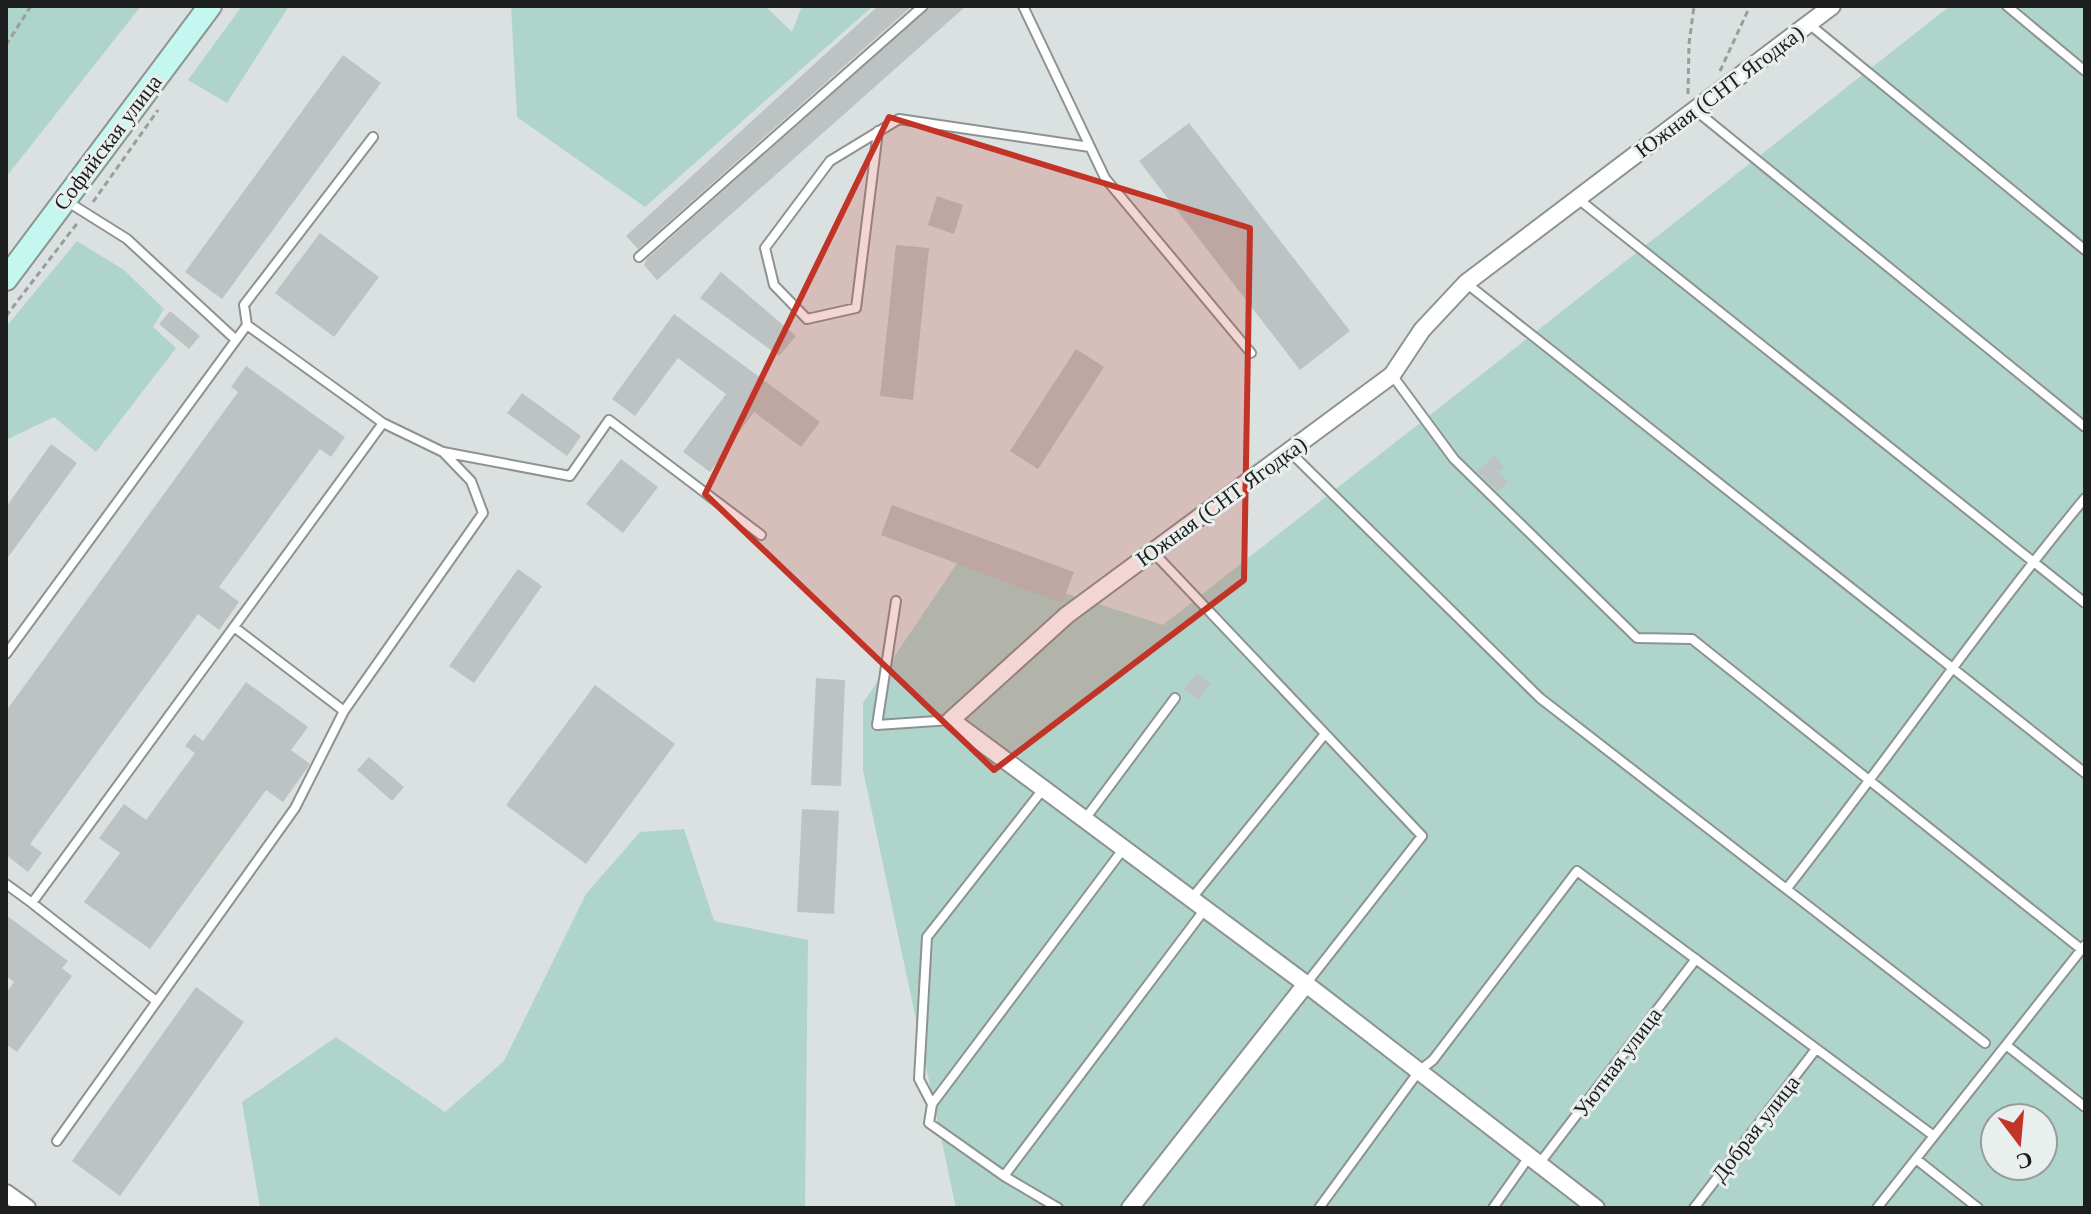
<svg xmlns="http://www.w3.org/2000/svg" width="2091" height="1214" font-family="'Times New Roman',serif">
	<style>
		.green { fill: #aed4cb; fill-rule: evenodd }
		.building { fill: #bdc3c2 }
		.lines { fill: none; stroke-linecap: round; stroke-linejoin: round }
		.service-casing { stroke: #8d9391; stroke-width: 12 }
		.minor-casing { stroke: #8d9391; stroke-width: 20 }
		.secondary-casing { stroke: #8d9391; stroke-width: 26 }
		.path { stroke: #999e9d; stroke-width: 3; stroke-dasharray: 6 4; stroke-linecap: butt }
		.service { stroke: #fff; stroke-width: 8 }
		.minor { stroke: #fff; stroke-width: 16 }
		.secondary { stroke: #c4f7ef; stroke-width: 22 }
		.marked { fill: #c13427; fill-opacity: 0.2; stroke: #c13427; stroke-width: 6; stroke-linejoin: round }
		.labels { text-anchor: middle; stroke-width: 6; stroke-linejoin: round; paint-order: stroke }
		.street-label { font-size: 22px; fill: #1d1f1f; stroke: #e8efed }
	</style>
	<rect width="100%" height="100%" fill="#dbe1e0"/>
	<path class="green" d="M6,6H141L6,177Z
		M242,6H289L227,103L188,80Z
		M511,6H765L792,32L802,6H873L645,207L517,117Z
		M1950,6H2085V1208H956L863,770V703L960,559L1163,625ZM1995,1118H2043V1166H1995Z
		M77,241L124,270L164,309L153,327L176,348L96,452L54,417L6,440V327Z
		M684,829L714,921L808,940L805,1208H260L242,1102L336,1037L445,1112L504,1061L586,894L640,832Z"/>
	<path class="building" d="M878,6H912L638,249L626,236Z
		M930,6H966L657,280L644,265L647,259Z
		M343,55L381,83L222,299L185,272Z
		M1189,123L1350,331L1300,370L1139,161Z
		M937,196L963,205L954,234L928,225Z
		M320,233L379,277L334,337L275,293Z
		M896,245L929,248L913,400L880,396Z
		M721,272L796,336L779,356L700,298Z
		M170,311L200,336L189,349L159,324Z
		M674,314L820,422L801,447L754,412L710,472L683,452L726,394L678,358L635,416L612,399Z
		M1076,349L1104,367L1038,469L1010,451Z
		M246,366L345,437L331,457L320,449L219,587L239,602L219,630L198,614L30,844L42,853L28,872L6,855V711L238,392L231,387Z
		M522,393L581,436L567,456L507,413Z
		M51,444L77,463L6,560V507Z
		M1495,456L1504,467L1498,472L1508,483L1497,491L1477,471Z
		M621,459L658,487L623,533L586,504Z
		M892,505L1074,572L1062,603L881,535Z
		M518,569L542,586L474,683L449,666Z
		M1197,673L1211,684L1198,700L1184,689Z
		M816,678L845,680L841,786L811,785Z
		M246,682L308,727L291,750L310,764L283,802L266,790L150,949L84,902L120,853L99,838L124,804L146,820L195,753L185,746L194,734L203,741Z
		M595,685L675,744L586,864L506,805Z
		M369,757L404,787L392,801L357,770Z
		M802,809L839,811L834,914L797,912Z
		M6,915L68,961L62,968L72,976L17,1052L6,1044V993L14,982L6,976Z
		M196,987L244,1022L120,1196L72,1161Z"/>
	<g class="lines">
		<g class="service-casing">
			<path id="service" d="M1023,6L1105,178L1251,353
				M2007,6L2085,71
				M1809,24L2085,250
				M1694,109L2085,427
				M878,131L856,308L807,319L774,285L765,248L830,161L899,119L1090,147
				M1577,198L2085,603
				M68,202L127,239L236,340
				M639,257L923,6
				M1466,283L2085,773
				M247,325L244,305L373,137
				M1392,375L1454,459L1637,638L1692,639L2081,949
				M383,423L443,452L570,476L609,420L761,535
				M1289,451L1540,698L1985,1043
				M1153,552L1422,836L1306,984
				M896,601L877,725L951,720
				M234,627L344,711L483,513L471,481L443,452
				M6,654L247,325L383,423L32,903L6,884
				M1085,819L1175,698
				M1788,887C1889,758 1981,624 2085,498
				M1192,898L1325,734
				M32,903L155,1000
				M2006,1045L2085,1107
				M932,1104L919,1079L927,937L1044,788
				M57,1141L295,808L344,711
				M1916,1159L1978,1208
				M1539,1164L1696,959
				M1004,1176L1205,909
				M1058,1208L1004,1176L929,1123L932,1104L1124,848
				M1319,1208L1419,1071L1433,1060L1577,871L1934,1136
				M1493,1208L1529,1157
				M1694,1208L1816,1049
				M1877,1208L2085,945"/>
		</g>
		<g class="minor-casing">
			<path id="minor" d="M6,1193L27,1208
				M1130,1208L1306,984
				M1596,1208L1306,984L951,720L1067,615L1392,375L1422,330L1466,283L1832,6"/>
		</g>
		<g class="secondary-casing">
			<path id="secondary" d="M6,279L210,6"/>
		</g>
		<path class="path" d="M6,45L31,6
			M1720,71L1750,6
			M1688,94L1689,44L1694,6
			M93,202L158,110
			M6,316L79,221"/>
		<use href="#service" class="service"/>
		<use href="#minor" class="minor"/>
		<use href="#secondary" class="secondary"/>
	</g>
	<path class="marked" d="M889,117L1250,228L1244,580L994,770L705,494Z"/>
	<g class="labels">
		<g class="street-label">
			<text transform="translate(1719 91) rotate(-37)" y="8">Южная (СНТ Ягодка)</text>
			<text transform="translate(107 142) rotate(-53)" y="8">Софийская улица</text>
			<text transform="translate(1221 501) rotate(-36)" y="8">Южная (СНТ Ягодка)</text>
			<text transform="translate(1617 1062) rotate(-53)" y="8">Уютная улица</text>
			<text transform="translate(1755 1128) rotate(-52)" y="8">Добрая улица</text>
		</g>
	</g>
	<rect width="2091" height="1214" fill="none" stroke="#1d1f1f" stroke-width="16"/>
	<g transform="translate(2019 1142) rotate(164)"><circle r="38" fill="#e8efed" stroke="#979c9b" stroke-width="2"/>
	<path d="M0-6L14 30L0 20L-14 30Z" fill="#c13427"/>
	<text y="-12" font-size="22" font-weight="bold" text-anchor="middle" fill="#1d1f1f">С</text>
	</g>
</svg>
